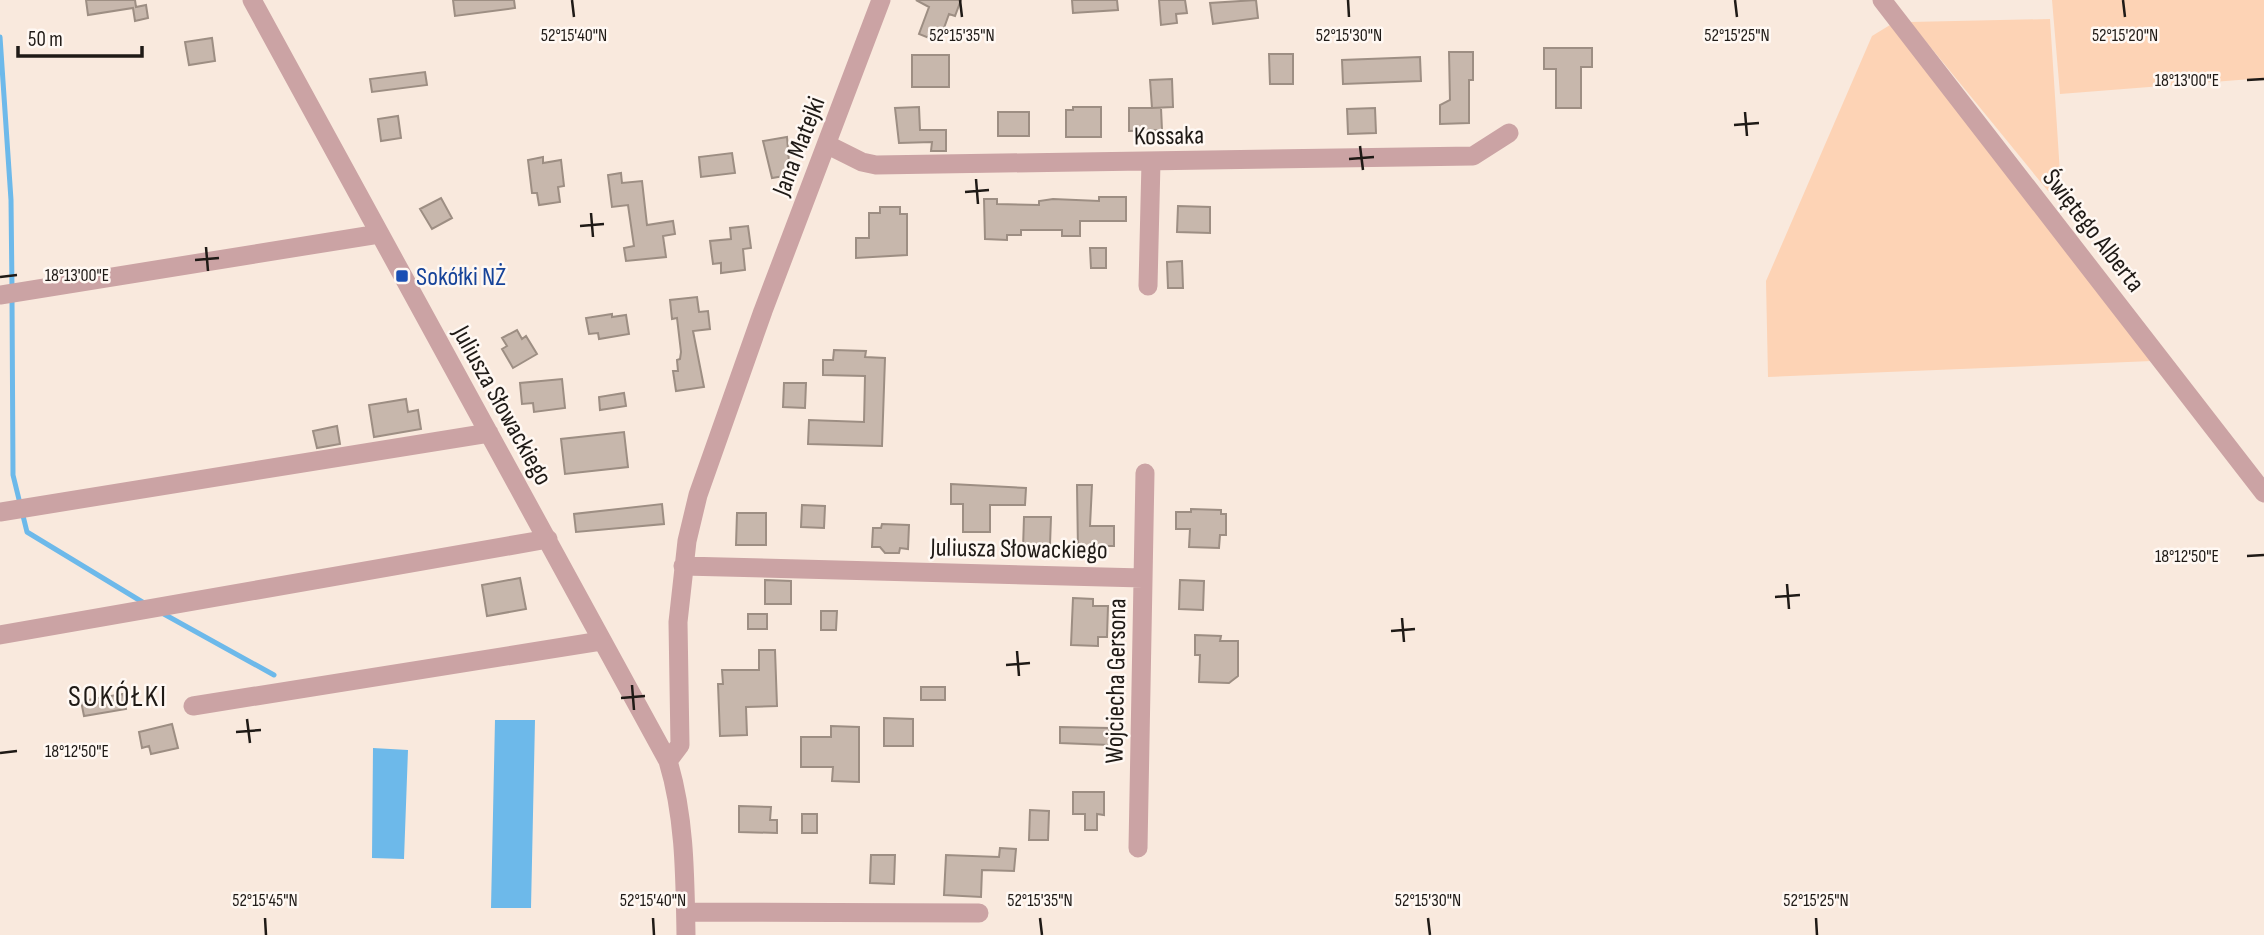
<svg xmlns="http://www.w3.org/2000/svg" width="2264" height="935" font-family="'Sofia Sans Condensed',sans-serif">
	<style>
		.green { fill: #fdd3b5 }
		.water { fill: #6db9ea }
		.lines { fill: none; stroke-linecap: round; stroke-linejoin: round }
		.stream { stroke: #6db9ea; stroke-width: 5 }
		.building { fill: #c7b7ac; stroke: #9d8e83; stroke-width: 2 }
		.minor { stroke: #cba3a4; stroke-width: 19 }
		.ticks { fill: none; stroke: #1f1a16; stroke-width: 2.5 }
		.transit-dot { fill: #1a4fb4; stroke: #fff8f3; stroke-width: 2.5 }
		.labels { text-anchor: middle; stroke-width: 5; stroke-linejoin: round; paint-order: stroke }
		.street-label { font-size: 26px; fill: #1f1a16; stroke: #fff8f3 }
		.transit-label { font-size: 26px; fill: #164399; stroke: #fff8f3; text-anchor: start }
		.quarter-label { font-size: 30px; letter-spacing: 2px; fill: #1f1a16; stroke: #fff8f3 }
		.ticks-label { font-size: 18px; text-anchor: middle; fill: #1f1a16; stroke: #fff8f3; stroke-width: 5; stroke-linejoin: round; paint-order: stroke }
	</style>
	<rect width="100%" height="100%" fill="#f9e9dd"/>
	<path class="green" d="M2052,0H2264V78L2060,94Z
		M2050,19L2061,189L2048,191L1910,22Z
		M1890,25L2152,361L1768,377L1766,281L1872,36Z"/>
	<path class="water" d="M495,720H535L531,908H491Z
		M373,748L408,750L404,859L372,858Z"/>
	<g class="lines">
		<path class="stream" d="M0,37L11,200L12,289
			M12,299L13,475L27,532L144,603
			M162,613L274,675"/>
	</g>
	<path class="building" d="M86,0H135L136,7L146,5L148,18L135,21L133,8L88,15Z
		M453,0H514L515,8L455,16Z
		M916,0H961L955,16L949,14L939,42L919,34L929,7Z
		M1072,0H1117L1118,10L1073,13Z
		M1159,0H1185L1187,13L1176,14L1177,23L1161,25Z
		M1256,0L1258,18L1213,24L1210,3Z
		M212,38L215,61L189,65L185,42Z
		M1544,48H1592V67H1581V108H1556V69H1544Z
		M1449,52H1473V80H1469V123L1440,124V105L1450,100Z
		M1269,54H1293V84H1270Z
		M912,55H949V87H912Z
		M1420,57L1421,81L1343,84L1342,60Z
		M425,72L427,85L372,92L370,79Z
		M1172,79L1173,107L1152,108L1150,80Z
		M919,107L920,130H946V151H931L932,142L899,143L895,108Z
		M1073,107H1101V137H1066V110H1073Z
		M1129,108H1161L1162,130L1129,131Z
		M1375,108L1376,133L1348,134L1347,109Z
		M998,112H1029V136H998Z
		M398,116L401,138L381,141L378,119Z
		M787,137L790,175L772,178L763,141Z
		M732,153L735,173L701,177L699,157Z
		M543,157V163L561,160L564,186L558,187L560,202L539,205L537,193H532L528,160Z
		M621,173L622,183L642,181L647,225L673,221L675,234L663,236L666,257L626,261L624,248L634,246L628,205L612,207L608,175Z
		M1099,197H1126V221H1080V236H1062V230H1021V235H1007V240L985,239L984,199H997V204L1039,205V201L1053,199L1099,201Z
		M441,198L452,218L432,229L420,209Z
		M1178,206L1210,207V233L1177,232Z
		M880,207H900V214H907V255L856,258V238H869V213H880Z
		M748,226L751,248L743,249L745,270L721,273V263L713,264L710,241L731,239L730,228Z
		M1090,248H1106V268H1091Z
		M1182,261L1183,288H1168L1167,262Z
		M697,297L699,312L708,311L710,329L693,331L704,387L676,391L673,371H678L677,360L680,359L681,352L677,318L672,319L670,300Z
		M612,314V317L626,315L629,334L599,339L598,333L589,334L586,318Z
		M517,330L522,339L526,336L537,354L513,368L502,349L507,346L502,338Z
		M834,350L866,351L865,357L885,358L882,446L808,444L809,420L864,422L865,376L823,375V360H833Z
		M562,379L565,408L534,412L533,403L522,404L520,383Z
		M784,383H806L805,408L783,407Z
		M624,393L626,406L600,410L599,397Z
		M406,399L408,412L418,410L421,429L374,437L369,405Z
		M337,426L340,444L317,448L313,431Z
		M624,432L628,467L565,474L561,439Z
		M951,484L1026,488L1025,505H990V532H963V504H951Z
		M1077,485H1092L1090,526H1114V546H1104V550H1078Z
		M662,504L664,524L576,532L574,514Z
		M802,505L825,506L824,528L801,527Z
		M1191,509L1221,510V514H1226V535H1220L1219,548L1189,547L1190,529H1176V512H1191Z
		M737,513H766V545H736Z
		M1024,517H1051L1050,545L1040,544V549H1023Z
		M882,524L909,525L908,549L900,548L899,553H885L880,547H872L873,528H881Z
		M520,578L526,609L487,616L482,585Z
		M765,580L791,581V604H765Z
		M1180,580L1204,581L1203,610L1179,609Z
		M1073,598L1093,599V606H1108L1107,637H1098V646L1071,645Z
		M821,611H837L836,630H821Z
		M748,614H767V629H748Z
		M1195,635L1221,636L1220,641H1238V676L1229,683L1199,682L1200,655H1195Z
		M759,650H775L777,706L746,707L747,735L720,736L718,684H723L722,670H759Z
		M921,687H945V700H921Z
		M123,694L126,709L84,716L81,701Z
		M884,718L913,719V746H884Z
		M172,724L178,748L151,754L149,746L142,748L139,732Z
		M831,726L859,727V782L832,781L833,767H801V737H831Z
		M1060,727L1109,728V745L1060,743Z
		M1073,792H1104V815L1097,814V830H1085V814H1073Z
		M739,806L771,807L770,820H777V833L739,832Z
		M1030,810L1049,811L1048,840H1029Z
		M802,814H817V833H802Z
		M1000,848L1016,849L1014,871L982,870L981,897L944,895L946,855L999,857Z
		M871,855H895L894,884L870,883Z"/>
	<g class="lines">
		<path class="minor" d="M252,0L668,761C685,817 685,877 686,935
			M1882,0L2264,493
			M828,145L862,162L876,165L1473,156L1509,133
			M1148,286L1151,162
			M0,295L379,234
			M0,512L489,433
			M683,566L1143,578
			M0,635L548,539
			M193,706L601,641
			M668,761L680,745L678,622L687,541L698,495L763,311L881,0
			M1138,848L1145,473
			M686,912L979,913"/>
	</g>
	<path class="ticks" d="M572,0L574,17M960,0L962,17M1348,0L1349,17M1735,0L1737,17M2123,0L2125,17M2247,80L2264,79M1745,112L1747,136M1734,125L1759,123M1360,146L1363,170M1349,159L1374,157M976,179L978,204M965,192L989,190M591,213L593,237M580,226L604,224M206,247L208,271M195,260L219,258M0,277L17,275M2247,556L2264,555M1787,584L1789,609M1775,597L1800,595M1402,618L1404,642M1391,631L1415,629M1017,651L1019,676M1006,665L1030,663M632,685L634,710M621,698L645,696M247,719L250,743M236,732L261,730M0,753L17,751M265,918L266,935M653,918L654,935M1040,918L1042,935M1428,918L1430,935M1816,918L1817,935"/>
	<rect class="transit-dot" x="395" y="269" width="14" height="14" rx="3.5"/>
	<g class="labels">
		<g class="street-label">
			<text transform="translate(1169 135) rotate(-1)" y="9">Kossaka</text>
			<text transform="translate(798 146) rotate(-69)" y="9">Jana Matejki</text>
			<text transform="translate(2094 230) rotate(52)" y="9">Świętego Alberta</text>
			<text transform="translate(503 405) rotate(61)" y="9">Juliusza Słowackiego</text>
			<text transform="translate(1019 548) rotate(1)" y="9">Juliusza Słowackiego</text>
			<text transform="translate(1115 681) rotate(-89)" y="9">Wojciecha Gersona</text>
		</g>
		<g class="transit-label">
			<text x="416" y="285">Sokółki NŻ</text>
		</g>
		<g class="quarter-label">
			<text x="118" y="706">SOKÓŁKI</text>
		</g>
	</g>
	<g class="ticks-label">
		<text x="574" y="41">52°15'40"N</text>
		<text x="962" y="41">52°15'35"N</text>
		<text x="1349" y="41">52°15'30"N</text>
		<text x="1737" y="41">52°15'25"N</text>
		<text x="2125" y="41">52°15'20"N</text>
		<text x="2187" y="86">18°13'00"E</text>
		<text x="77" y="281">18°13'00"E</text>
		<text x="2187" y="562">18°12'50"E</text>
		<text x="77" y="757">18°12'50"E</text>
		<text x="265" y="906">52°15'45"N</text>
		<text x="653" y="906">52°15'40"N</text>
		<text x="1040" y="906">52°15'35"N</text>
		<text x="1428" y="906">52°15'30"N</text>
		<text x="1816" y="906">52°15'25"N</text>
	</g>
	<path d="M18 46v10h124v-10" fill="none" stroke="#1f1a16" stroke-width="3.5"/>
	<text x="28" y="46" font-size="21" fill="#1f1a16" stroke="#fff8f3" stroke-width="5" paint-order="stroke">50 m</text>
</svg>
